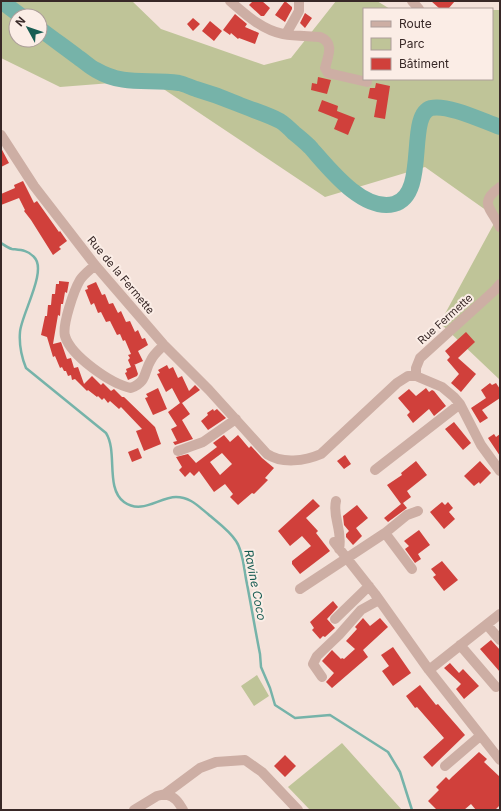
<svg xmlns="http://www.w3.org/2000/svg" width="501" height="811" font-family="Inter,sans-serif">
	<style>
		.green { fill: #bfc498; fill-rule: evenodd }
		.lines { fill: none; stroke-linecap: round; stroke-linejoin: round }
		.stream { stroke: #76b3a9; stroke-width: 2.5 }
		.river { stroke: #76b3a9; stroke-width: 16 }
		.building { fill: #d0403b; fill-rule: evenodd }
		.street { stroke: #cdaea4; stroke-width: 10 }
		.labels { text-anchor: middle; stroke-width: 4; stroke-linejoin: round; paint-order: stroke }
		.street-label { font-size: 11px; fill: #382827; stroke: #fbede6 }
		.water-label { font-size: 12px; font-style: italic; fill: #185d53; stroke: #fbede6 }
	</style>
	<rect width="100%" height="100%" fill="#f4e2da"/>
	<path class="green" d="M1,1H132L161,29L264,65L291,58L336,1H377L390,9H364V79H492V10H500V380L440,323L497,218L425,167L325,197L150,80L60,87L1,58ZM16,16H40V40H16Z
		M257,675L269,696L254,706L241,686Z
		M342,743L402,810H310L288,787Z"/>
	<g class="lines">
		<path class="stream" d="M1,243C4,245 8,248 12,249C20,250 28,250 34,257C48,270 21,315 20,332C19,344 22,358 26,368L106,433C118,452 105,488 124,502C142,515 159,497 176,497C190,497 198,506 208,514C217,522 229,530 236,541C243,551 244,568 246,579C251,604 255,629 260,654L261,667L270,688L275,705L295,718L330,715L388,752L400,772L412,810"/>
		<path class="river" d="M1,1L21,16
			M40,29C53,39 66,48 79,58C85,62 90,67 96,70C125,87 149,78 179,83C184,84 190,87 196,89C210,93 224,98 238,104C252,110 267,114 280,121C285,124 290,129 294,133C299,137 305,142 310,147C328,167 362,212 394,204C429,195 406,115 431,108C448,104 483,121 500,127"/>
	</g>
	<path class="building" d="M253,1H262L270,8L264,16H261L249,5Z
		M285,1L292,7V9L285,22L275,15Z
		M431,1H455L448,9H440Z
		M305,13L312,18L305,28L300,23Z
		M235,14L247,24L245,27L259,33L255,44L239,38L238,39L231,33L230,35L223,30Z
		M193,18L200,24L193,31L187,24Z
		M210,21L222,31L214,41L202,31Z
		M318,77L331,80L327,94L311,90L312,83L317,84Z
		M376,83L390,86L385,119L374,117L377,100L368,98L370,88H375Z
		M322,100L338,106L337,111L355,118L348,135L334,129L338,119L318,111Z
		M1,148L9,163L1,167Z
		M23,181L34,203L37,201L59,232L60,231L67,241L59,247L61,249L53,255L31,220L24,211L25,210L19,198L1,205V194L15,188L14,185Z
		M59,281L69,282L67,293L65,292L63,304H61L60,316L58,315L53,344L61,342L67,359L71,358L74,368L78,367L84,384L92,376L101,385L103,383L111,391L114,389L122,397H124L155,427L161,444L144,451L136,431L142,429L121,407L119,409L110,401L108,403L104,398L102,400L98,396L97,397L88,390L87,391L75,379L72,380L71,375L68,376L66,371H64L62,367L60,368L55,356L53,357L47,337L41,335L45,316H47L48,305H51L52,294H55L56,284H59Z
		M96,282L102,295L105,294L109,304L113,303L118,313L121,311L126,322L130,321L135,332L138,330L142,339L145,338L148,345L138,351L143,361L134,365H135L138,374L137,376L128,380L125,373L127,372L126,369L131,367L128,360L130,358L128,355L131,354L125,340L123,341L120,334L117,335L110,321L106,322L101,312L98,313L94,303L91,305L85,290L88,289L87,286Z
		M466,332L475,342L458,358L476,374L461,392L451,383L459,374L447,360L450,357L445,351Z
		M167,365L169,369L173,367L178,378L182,376L189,391L195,385L200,390L182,403L190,414L182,420L193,439L175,445L173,442L177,441L171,429L177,426L168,412L180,403L172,388L166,392L157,374L160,373L158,370Z
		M490,383L492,385L496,383L500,389V398L482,410L488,418L480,423L471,408L486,398L481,390Z
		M158,388L167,409L153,415L145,398L148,397L146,394Z
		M426,388L429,392L432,390L434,391L446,406L434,416L429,409L413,423L407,415L410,412L398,398L409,389L416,396Z
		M213,409L214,411L217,409L226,418L208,430L201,421L208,415L207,413Z
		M454,422L471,443L463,450L445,429Z
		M494,434L496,437L500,434V456L488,438Z
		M224,435L230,442L238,435L249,448L251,446L262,458L274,468L265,478L268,480L254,494L252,493L238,505L230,497L233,494L225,484L214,492L199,471L194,476L190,472L185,477L179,470L182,467L176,457L188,454L196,463L217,447L213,443ZM222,453L232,464L220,475L210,462Z
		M138,448L142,458L132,462L128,452Z
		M345,455L351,464L344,469L337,461Z
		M416,461L427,475L407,491L411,497L403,503L407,508L388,522L384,518L401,504L387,485L402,475L401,473Z
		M480,461L491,473L480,484L479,482L474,486L464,476Z
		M313,499L320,506L306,518L318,531L316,533L330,551L300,574L292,564V561L311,546L302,536L290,546L278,531Z
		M442,502L445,505L448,502L453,508L449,512L455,519L444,529L430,512Z
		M357,505L368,518L356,528L362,536L353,545L346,537V534L349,531L344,525L343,516Z
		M419,530L430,545L418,554L421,559L415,563L405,549L409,546L404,541Z
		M442,561L458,580L444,591L433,577L436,575L431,569Z
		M333,601L338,607L327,619L335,628L325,637L323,636L320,639L312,630L314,628L310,622Z
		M363,618L370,626L380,618L388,627L363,650L368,657L332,688L326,682L334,673L322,661L332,650L341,659L342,658L344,659L355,649L346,641L357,629L355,627Z
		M491,640L500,650V672L480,649Z
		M393,647L411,673L393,686L382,671L389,666L381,655Z
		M450,663L459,673L463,669L479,686L464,699L456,689L461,684L444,668Z
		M420,685L436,705L438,704L465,735L432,767L423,757L444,738L417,707L415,708L406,696Z
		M479,752L487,759L484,762L500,777V805L495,810H476L471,804L464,810H437L428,801L439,790L436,787L446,777L449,780L452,777Z
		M285,755L296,766L285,777L274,766Z"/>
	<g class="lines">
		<path class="street" d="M230,1C245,14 262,30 283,34C295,36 308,36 320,37C335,43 328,56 325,68L328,73L367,82
			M412,1L419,9
			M286,34L299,11V1
			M1,135L34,186L95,265L164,345L209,390L267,454C282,464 305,461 321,454L397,383L408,376H416L442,387L454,397L460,404L481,445L500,471
			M500,187C478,203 491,208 500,227
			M95,265C90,270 84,274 80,280C74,290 62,325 65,336C71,356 111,384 131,388C148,381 143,373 151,360C154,354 159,350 164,345
			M416,376V368L420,358L495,290L500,284
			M178,451L203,442L236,419
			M375,470L460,404
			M336,501C332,517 343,530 339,549
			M385,533L412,569
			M334,542L375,594L429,670L500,760
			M300,589L385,533L407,515L418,511
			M335,619L369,586
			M487,625L500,640
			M460,645L496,687
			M429,670L500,614
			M322,677L313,664L317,656L339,635L361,610L379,600
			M445,766L480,736
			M165,794C175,797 178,801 183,810
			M134,810L157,796L165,794L200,768L216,762L245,760L262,772L298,810"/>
	</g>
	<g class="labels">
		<g class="street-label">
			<text transform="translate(121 275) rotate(50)" y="4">Rue de la Fermette</text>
			<text transform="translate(445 319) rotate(-42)" y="4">Rue Fermette</text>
		</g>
		<g class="water-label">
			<text transform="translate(255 585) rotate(79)" y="4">Ravine Coco</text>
		</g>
	</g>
	<rect width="501" height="811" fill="none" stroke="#382827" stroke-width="4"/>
	<rect x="363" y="8" width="130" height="72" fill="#fbede6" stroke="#ad9e9a"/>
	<rect x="371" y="21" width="20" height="6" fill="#cdaea4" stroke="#ad9e9a"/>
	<text x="399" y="28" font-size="12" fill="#382827">Route</text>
	<rect x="371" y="38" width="20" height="12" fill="#bfc498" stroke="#ad9e9a"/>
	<text x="399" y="48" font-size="12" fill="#382827">Parc</text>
	<rect x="371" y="58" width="20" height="12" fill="#d0403b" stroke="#ad9e9a"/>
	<text x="399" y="68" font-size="12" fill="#382827">Bâtiment</text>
	<g transform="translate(28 28) rotate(310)"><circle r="19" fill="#fbede6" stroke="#ad9e9a"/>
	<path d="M0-3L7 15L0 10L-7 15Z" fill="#185d53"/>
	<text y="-6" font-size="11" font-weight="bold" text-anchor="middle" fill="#382827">N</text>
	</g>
</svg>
